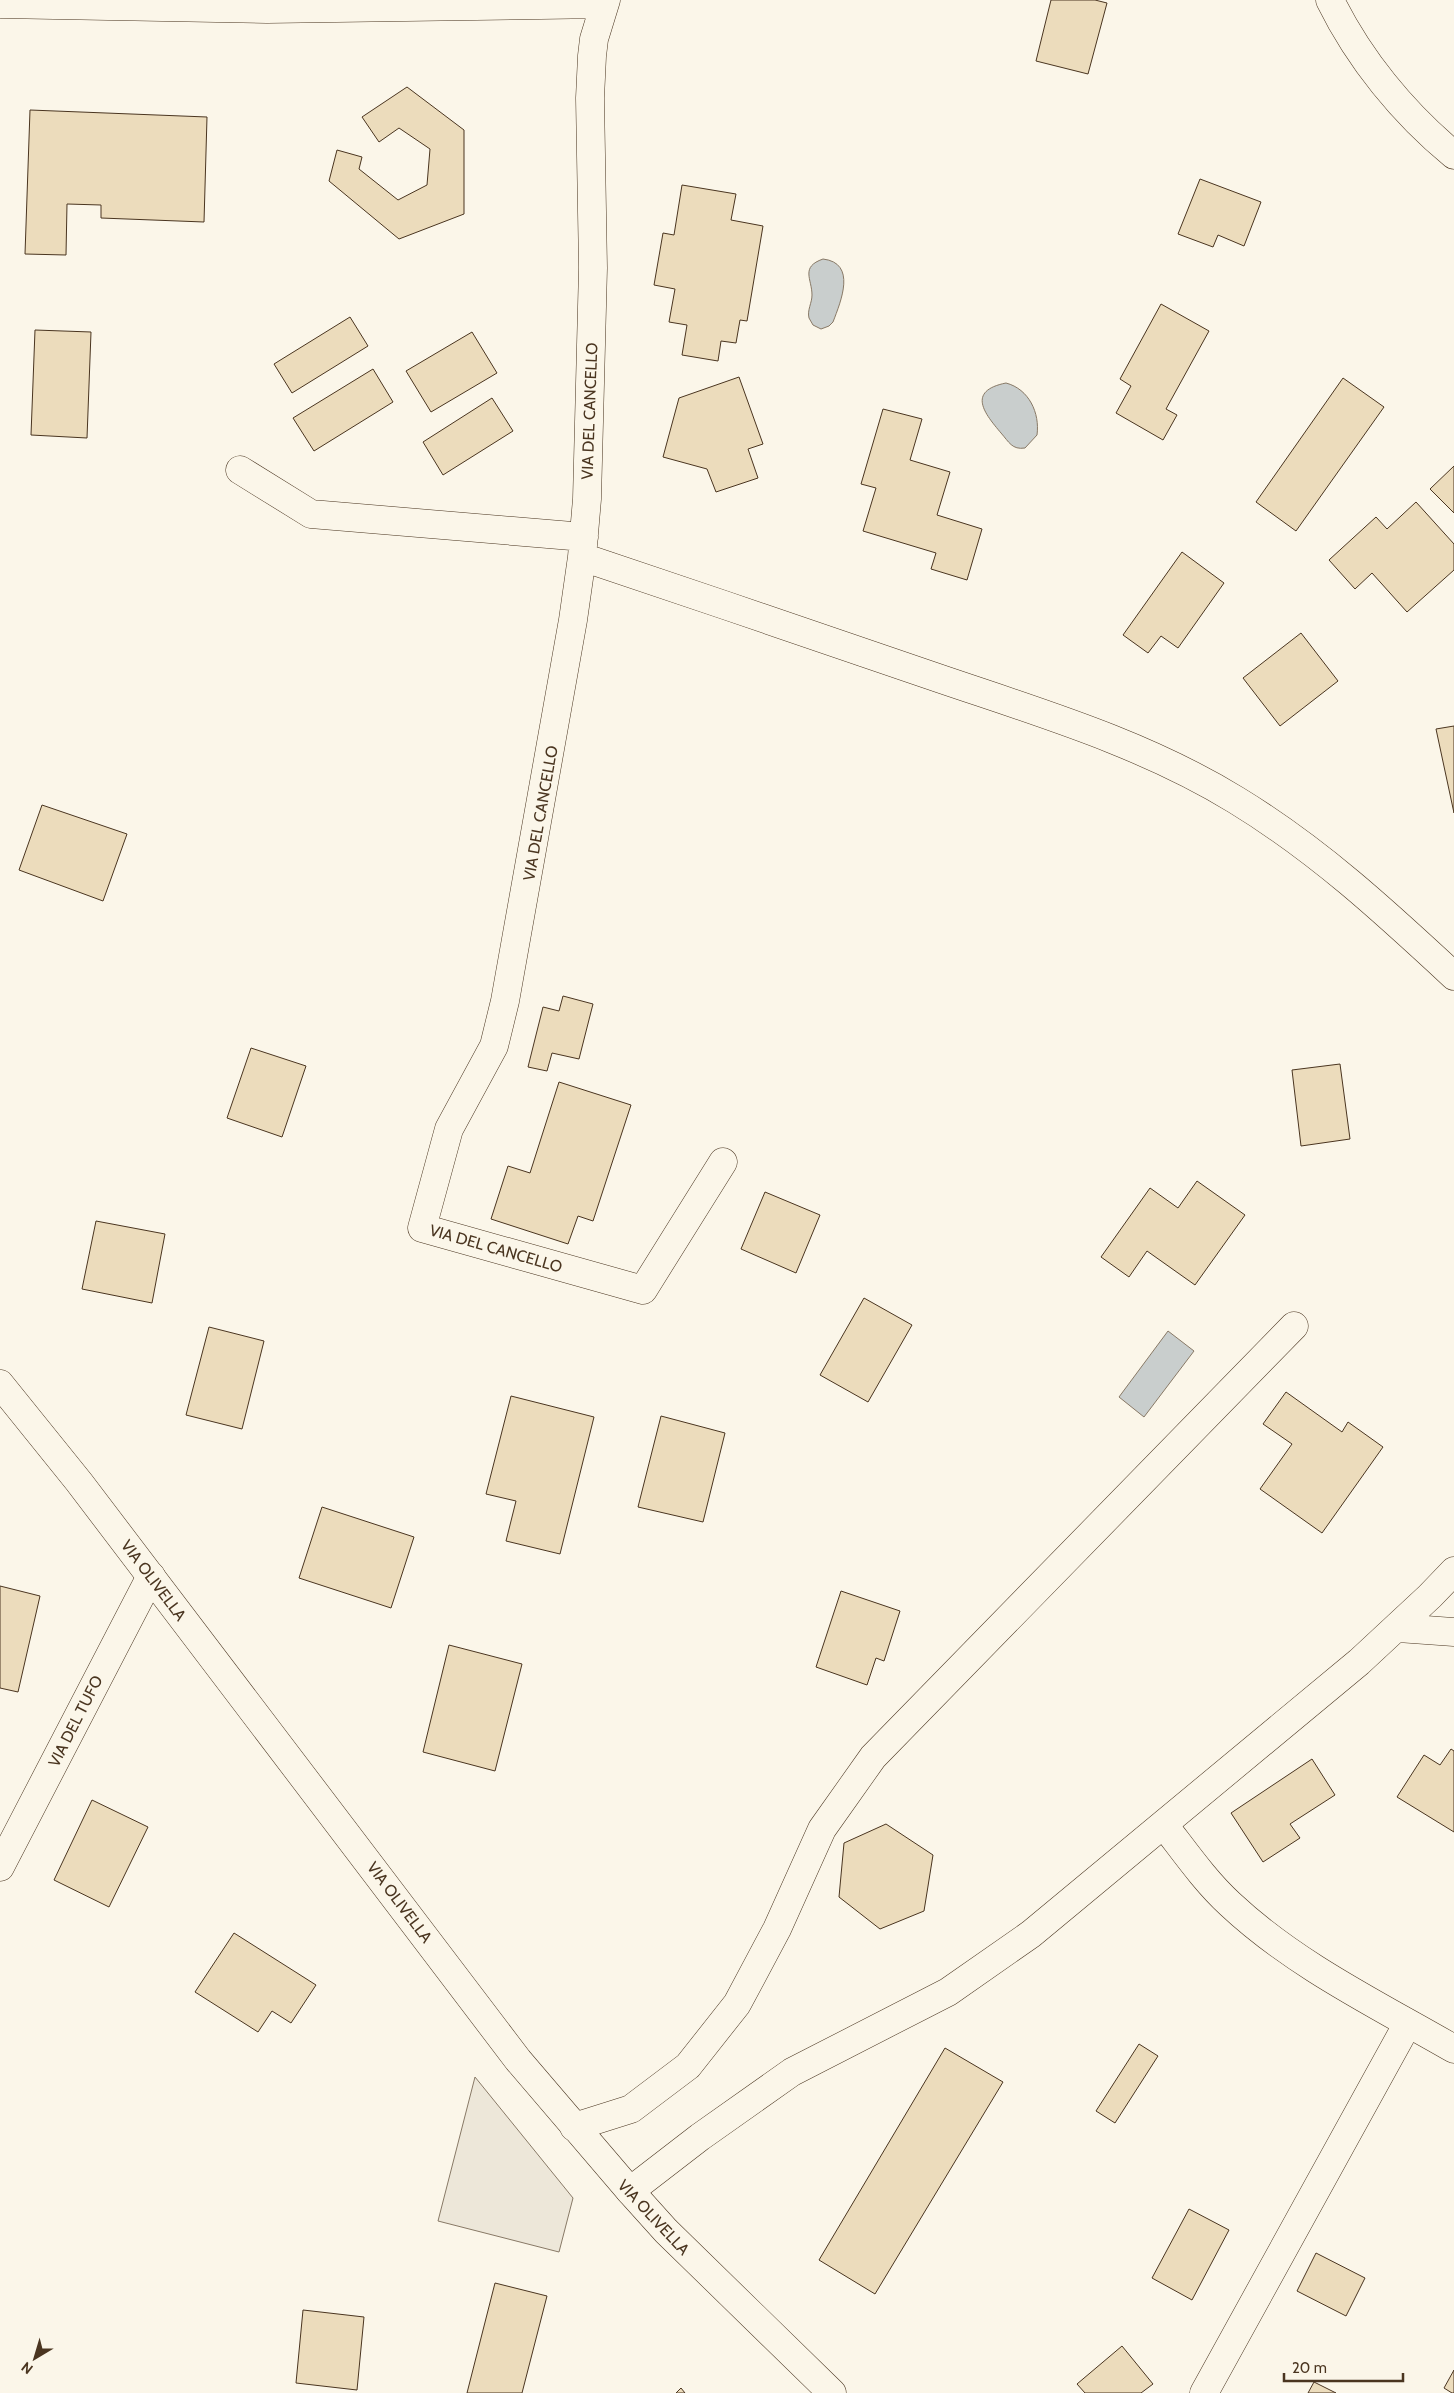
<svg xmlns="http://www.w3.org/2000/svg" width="1454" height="2393" font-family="Cabin,sans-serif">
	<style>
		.parking { fill: #ede7d9; stroke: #887966 }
		.water { fill: #c9cecd; stroke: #887966 }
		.building { fill: #ecdcbc; stroke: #4a3520 }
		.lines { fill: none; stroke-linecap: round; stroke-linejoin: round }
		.street-casing { stroke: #4a3520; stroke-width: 29 }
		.secondary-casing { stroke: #4a3520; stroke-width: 29 }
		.street { stroke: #fbf6e9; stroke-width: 28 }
		.secondary { stroke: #fbf6e9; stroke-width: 28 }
		.labels { text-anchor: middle; stroke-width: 4; stroke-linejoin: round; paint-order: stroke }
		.street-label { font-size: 16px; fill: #4a3520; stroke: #fbf6e9 }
	</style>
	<rect width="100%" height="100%" fill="#fbf6e9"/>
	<path class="parking" d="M475,2077L573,2198L559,2252L438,2221Z"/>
	<path class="water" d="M823,259C857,263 841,301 833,322L829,326L821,329L813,325L809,318C807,310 812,303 812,295C812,279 800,267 823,259Z
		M1006,383C1029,389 1040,413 1037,435L1025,448C1012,450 1009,442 1001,433C985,414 966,391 1006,383Z
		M1168,1331L1194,1351L1144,1417L1119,1397Z"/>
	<path class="building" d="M1051,0H1095L1107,3L1088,74L1036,61Z
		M407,87L464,130V214L399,239L329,181L337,150L362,157L359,169L398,200L427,185L430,149L399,128L379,142L362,117Z
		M30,110L207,117L204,222L101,218V205L67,204L66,255L25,254Z
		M1200,179L1261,202L1244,246L1218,235L1213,247L1178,234Z
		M682,185L736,194L731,220L763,226L747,321L740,320L736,343L721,341L718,361L682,355L687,325L669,322L675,289L654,285L663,233L674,235Z
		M1161,304L1209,331L1166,409L1177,415L1163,440L1116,413L1131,386L1120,379Z
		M350,317L368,346L292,393L274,364Z
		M35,330L91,332L87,438L31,435Z
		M472,332L497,373L431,412L406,371Z
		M373,369L393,402L314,451L293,418Z
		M739,377L763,444L748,449L758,478L716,492L707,469L663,457L679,398Z
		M1343,378L1384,407L1296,531L1256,502Z
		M492,398L513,431L443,475L423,442Z
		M883,409L922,419L910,460L950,472L937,515L982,529L967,580L931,569L936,553L863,531L876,488L861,484Z
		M1454,466V513L1430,489Z
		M1416,502L1454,544V570L1407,612L1372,573L1355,589L1329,560L1376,517L1387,529Z
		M1182,552L1224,583L1178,648L1161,636L1148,653L1123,635Z
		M1301,633L1338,681L1280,726L1243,678Z
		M1454,726V813L1436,729Z
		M42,805L127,834L103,901L19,870Z
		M563,996L593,1004L579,1059L552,1053L547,1071L528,1067L543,1007L559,1011Z
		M251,1048L306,1066L282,1137L227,1118Z
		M1340,1064L1350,1139L1301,1146L1292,1070Z
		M559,1082L631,1105L593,1221L578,1216L568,1244L491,1219L508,1166L530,1173Z
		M1197,1181L1245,1215L1195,1285L1147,1251L1129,1277L1101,1257L1150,1188L1178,1208Z
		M765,1192L820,1215L796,1273L741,1249Z
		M96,1221L165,1234L152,1303L82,1289Z
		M864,1298L912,1325L868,1402L820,1375Z
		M209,1327L264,1341L242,1429L186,1415Z
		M1286,1392L1342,1432L1348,1422L1383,1447L1322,1533L1260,1489L1292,1444L1263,1424Z
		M511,1396L594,1417L560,1554L506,1541L516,1501L486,1494Z
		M661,1416L725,1433L703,1522L638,1507Z
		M322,1507L414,1537L391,1608L299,1578Z
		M0,1586L40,1596L18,1692L0,1688Z
		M841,1591L900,1611L884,1661L876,1658L867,1685L816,1667Z
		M449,1645L522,1664L495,1771L423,1752Z
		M1451,1749L1454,1751V1832L1397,1797L1424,1755L1440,1765Z
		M1312,1759L1335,1795L1290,1824L1300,1838L1263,1862L1231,1813Z
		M92,1800L148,1827L109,1907L54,1880Z
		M886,1824L933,1855L924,1911L880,1929L839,1897L844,1843Z
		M234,1933L316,1985L291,2023L272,2011L258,2032L195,1992Z
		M1139,2044L1158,2056L1115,2123L1096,2111Z
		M945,2048L1003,2082L875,2294L819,2260Z
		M1189,2209L1229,2230L1192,2300L1152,2278Z
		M1316,2253L1365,2278L1346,2316L1297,2291Z
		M495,2283L547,2296L522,2393H467Z
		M303,2310L364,2317L357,2390L296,2383Z
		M1122,2346L1153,2384L1141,2393H1085L1077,2384Z
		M1454,2370V2393H1452L1444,2388Z
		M1314,2382L1336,2393H1308Z
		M681,2388L685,2393H676Z"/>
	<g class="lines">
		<g class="street-casing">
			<path id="street" d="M606,0L594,39L592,56L590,98L593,268L587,499L582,557L573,620L505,1001L494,1046L449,1129L422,1228L643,1290L723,1162
				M0,4L267,9L604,4
				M240,470L311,514L584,537
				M582,557C702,597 821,638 941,679C1041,713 1145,744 1236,800C1318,850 1384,911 1454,976
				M1398,1628L1454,1632
				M1164,1825C1185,1852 1205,1881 1230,1904C1295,1965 1378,2005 1454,2049
				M0,1867L151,1576
				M574,2127L631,2109L688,2066L737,2004L777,1929L822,1829L873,1757L1294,1326
				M630,2191L700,2137L792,2072L948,1992L1031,1934L1359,1662L1430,1596L1454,1571
				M1204,2393L1408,2023"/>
		</g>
		<g class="secondary-casing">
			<path id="secondary" d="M1330,0C1359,59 1403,113 1454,155
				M0,1384L79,1482L518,2060L630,2191L666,2231L832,2393"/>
		</g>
		<use href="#street" class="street"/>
		<use href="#secondary" class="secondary"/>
	</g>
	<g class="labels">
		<g class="street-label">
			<text transform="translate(589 411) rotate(-88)" y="6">VIA DEL CANCELLO</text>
			<text transform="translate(540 813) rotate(-80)" y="6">VIA DEL CANCELLO</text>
			<text transform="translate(496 1248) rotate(16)" y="6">VIA DEL CANCELLO</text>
			<text transform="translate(154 1580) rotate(53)" y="6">VIA OLIVELLA</text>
			<text transform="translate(75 1721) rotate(-63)" y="6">VIA DEL TUFO</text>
			<text transform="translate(400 1902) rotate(53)" y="6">VIA OLIVELLA</text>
			<text transform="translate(654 2217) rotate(47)" y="6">VIA OLIVELLA</text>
		</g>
	</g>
	<g transform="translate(35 2358) rotate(218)" stroke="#fbf6e9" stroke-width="4" paint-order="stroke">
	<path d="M0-4L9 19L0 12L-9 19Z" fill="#4a3520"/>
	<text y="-8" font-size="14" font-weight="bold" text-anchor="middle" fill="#4a3520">N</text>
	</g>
	<path d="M1284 2373v8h119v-8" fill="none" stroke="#4a3520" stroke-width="2.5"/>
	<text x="1292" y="2373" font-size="15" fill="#4a3520" stroke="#fbf6e9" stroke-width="4" paint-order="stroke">20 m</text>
</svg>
